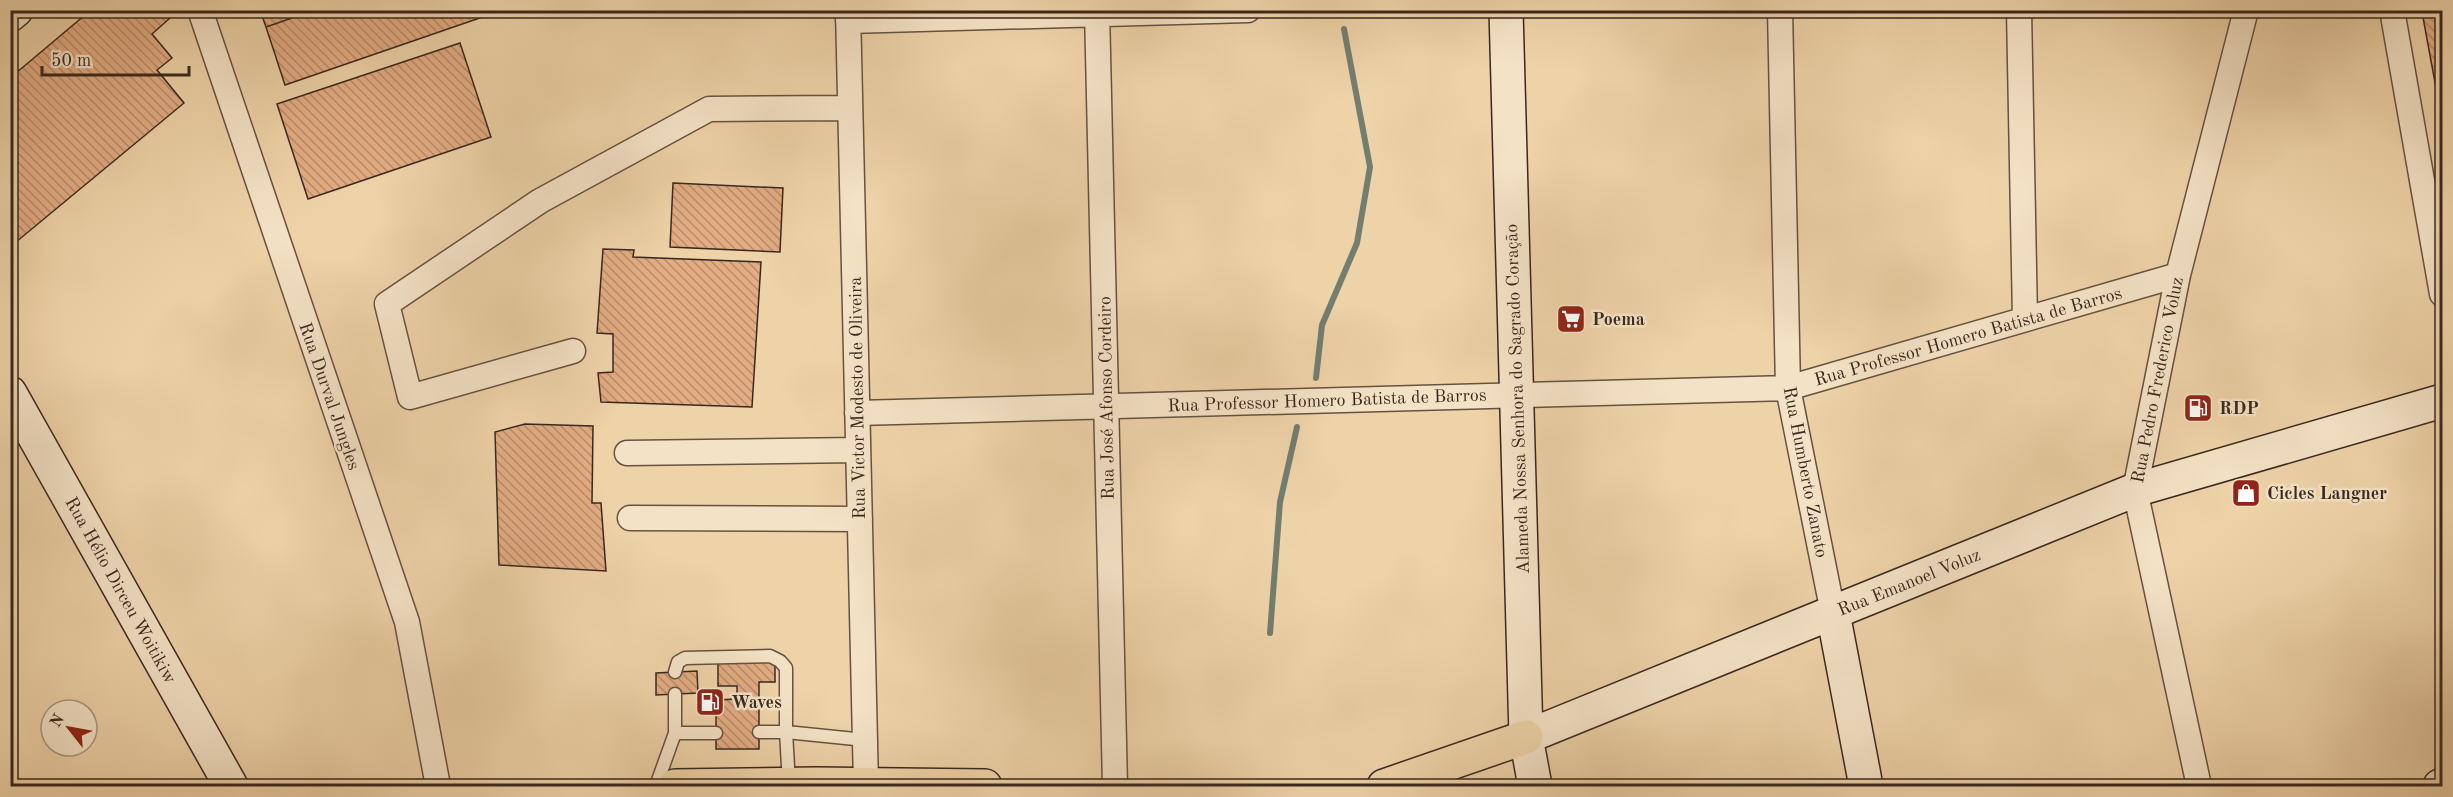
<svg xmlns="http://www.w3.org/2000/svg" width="2453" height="797" font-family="'Old Standard TT',serif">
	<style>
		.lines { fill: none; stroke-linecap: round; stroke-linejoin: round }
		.stream { stroke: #737e6f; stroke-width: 6 }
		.building { fill: url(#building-back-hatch); stroke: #39281f; stroke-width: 1.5 }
		.lane-casing { stroke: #665241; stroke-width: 15 }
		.street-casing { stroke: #665241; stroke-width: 27 }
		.secondary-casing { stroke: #39281f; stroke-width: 36 }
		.primary-casing { stroke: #39281f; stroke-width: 36 }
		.lane { stroke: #f4e2c6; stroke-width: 12 }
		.street { stroke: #f4e2c6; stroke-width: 24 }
		.secondary { stroke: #f4e2c6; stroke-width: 33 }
		.primary { stroke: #eed2a8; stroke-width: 33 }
		.labels { text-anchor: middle; stroke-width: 5; stroke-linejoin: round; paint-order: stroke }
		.poi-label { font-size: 18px; font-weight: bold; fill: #39281f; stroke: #f4e2c6; text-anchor: start }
		.street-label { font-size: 18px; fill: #39281f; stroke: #f4e2c6 }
	</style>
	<defs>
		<pattern id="building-back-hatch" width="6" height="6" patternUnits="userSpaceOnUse" patternTransform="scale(1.5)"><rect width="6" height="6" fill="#e3ac83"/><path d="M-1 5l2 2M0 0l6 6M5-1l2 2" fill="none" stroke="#b98c6b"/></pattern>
	</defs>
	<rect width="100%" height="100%" fill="#eed2a8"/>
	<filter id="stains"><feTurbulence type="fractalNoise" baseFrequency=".00333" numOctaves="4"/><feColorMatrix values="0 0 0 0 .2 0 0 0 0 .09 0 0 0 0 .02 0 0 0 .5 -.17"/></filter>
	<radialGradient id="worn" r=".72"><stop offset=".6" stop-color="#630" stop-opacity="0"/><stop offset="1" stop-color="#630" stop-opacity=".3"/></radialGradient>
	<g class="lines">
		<path class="stream" d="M1316,378L1322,325L1357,243L1370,167L1344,29
			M1270,633L1280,502L1297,427"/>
	</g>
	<path class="building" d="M91,10H179L152,34L172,58L157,70L184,103L10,247V78Z
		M260,10H315L266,27Z
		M315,10H503L285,85L266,27Z
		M2442,10V87L2436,88L2422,12Z
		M460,43L491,137L308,199L277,104Z
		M673,183L783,188L780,252L670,247Z
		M603,249L634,250L633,257L761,262L752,407L601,402L598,373L613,372V334L597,333Z
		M525,424L593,426L592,503H601L606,571L499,565L495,432Z
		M718,661H775V682H759V749H716V700L737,699V686H718Z
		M697,671L698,693L656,695V673Z"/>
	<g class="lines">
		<g class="lane-casing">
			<path id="lane" d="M675,672L678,662L685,658L770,656L780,661L786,668V732L865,740
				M675,694V733
				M759,732H786L789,784
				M656,786L675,733H716"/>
		</g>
		<g class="street-casing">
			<path id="street" d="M200,10L407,622L438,786
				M848,10L866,785
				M1097,10L1115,786
				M1780,10L1788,388L1833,613
				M2019,10L2025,319
				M2392,10L2442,294
				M848,21L1248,10
				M573,351L410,397L387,304L540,201L709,109L850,108
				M857,413L1788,388L2178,275
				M627,453L858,450
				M630,518L860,519
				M2199,786L2135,490L2178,275L2246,10"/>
		</g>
		<g class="secondary-casing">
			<path id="secondary" d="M1506,10L1526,737L1535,786
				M10,15L16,10
				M10,393L231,786
				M1833,613L1866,786
				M1526,737L2135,490L2442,401
				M2440,786H2442"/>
		</g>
		<g class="primary-casing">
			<path id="primary" d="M675,786L816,784L985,786
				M1384,786L1526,737"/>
		</g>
		<use href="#lane" class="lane"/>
		<use href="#street" class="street"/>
		<use href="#secondary" class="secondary"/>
		<use href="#primary" class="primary"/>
	</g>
	<defs>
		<g id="supermarket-square" transform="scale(1.5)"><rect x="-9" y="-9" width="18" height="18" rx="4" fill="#8f2418" stroke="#f4e2c6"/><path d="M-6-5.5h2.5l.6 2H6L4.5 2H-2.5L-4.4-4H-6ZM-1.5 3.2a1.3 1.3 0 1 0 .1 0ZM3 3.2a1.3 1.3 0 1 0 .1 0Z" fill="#fff"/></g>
		<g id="fuel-square" transform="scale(1.5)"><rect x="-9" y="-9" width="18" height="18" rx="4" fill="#8f2418" stroke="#f4e2c6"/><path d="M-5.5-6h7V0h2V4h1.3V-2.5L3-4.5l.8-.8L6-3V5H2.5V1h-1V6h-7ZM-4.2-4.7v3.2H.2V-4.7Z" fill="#fff"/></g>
		<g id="shop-square" transform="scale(1.5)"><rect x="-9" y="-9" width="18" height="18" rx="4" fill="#8f2418" stroke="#f4e2c6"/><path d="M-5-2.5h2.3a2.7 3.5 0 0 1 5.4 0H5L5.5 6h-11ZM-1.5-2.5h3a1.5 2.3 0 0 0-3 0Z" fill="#fff"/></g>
	</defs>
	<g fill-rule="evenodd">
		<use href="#supermarket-square" x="1571" y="319"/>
		<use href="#fuel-square" x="2198" y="408"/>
		<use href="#shop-square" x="2246" y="493"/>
		<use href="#fuel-square" x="710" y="702"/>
	</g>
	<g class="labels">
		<g class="poi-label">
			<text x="1592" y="325">Poema</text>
			<text x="2219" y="414">RDP</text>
			<text x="2267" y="499">Cicles Langner</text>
			<text x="731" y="708">Waves</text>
		</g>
		<g class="street-label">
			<text transform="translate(1968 336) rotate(-16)" y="6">Rua Professor Homero Batista de Barros</text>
			<text transform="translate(2157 380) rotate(-79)" y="6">Rua Pedro Frederico Voluz</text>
			<text transform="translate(330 396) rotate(71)" y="6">Rua Durval Jungles</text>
			<text transform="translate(857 398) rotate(-91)" y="6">Rua Victor Modesto de Oliveira</text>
			<text transform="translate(1106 398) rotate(-91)" y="6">Rua José Afonso Cordeiro</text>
			<text transform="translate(1517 399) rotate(-92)" y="6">Alameda Nossa Senhora do Sagrado Coração</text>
			<text transform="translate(1327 400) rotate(-2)" y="6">Rua Professor Homero Batista de Barros</text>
			<text transform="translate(1806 472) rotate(79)" y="6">Rua Humberto Zanato</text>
			<text transform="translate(1909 582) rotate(-22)" y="6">Rua Emanoel Voluz</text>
			<text transform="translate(121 590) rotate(61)" y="6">Rua Hélio Dirceu Woitikiw</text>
		</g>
	</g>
	<rect width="2453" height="797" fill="none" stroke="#eed2a8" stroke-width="36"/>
	<rect x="12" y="12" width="2429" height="773" fill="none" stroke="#39281f" stroke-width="3"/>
	<rect x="18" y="18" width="2417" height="761" fill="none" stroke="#39281f" stroke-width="1.5"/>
	<g transform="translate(69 728) rotate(301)"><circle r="28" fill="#f4e2c6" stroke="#a99883" stroke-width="1.5"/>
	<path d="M0-4.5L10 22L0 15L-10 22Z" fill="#8f2418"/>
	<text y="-9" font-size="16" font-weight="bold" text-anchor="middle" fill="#39281f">N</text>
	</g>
	<path d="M42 66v9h147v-9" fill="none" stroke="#39281f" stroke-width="3"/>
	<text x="51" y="66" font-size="18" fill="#39281f" stroke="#f4e2c6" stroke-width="4.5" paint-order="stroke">50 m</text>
	<rect width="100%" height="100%" filter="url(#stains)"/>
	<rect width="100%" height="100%" fill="url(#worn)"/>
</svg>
